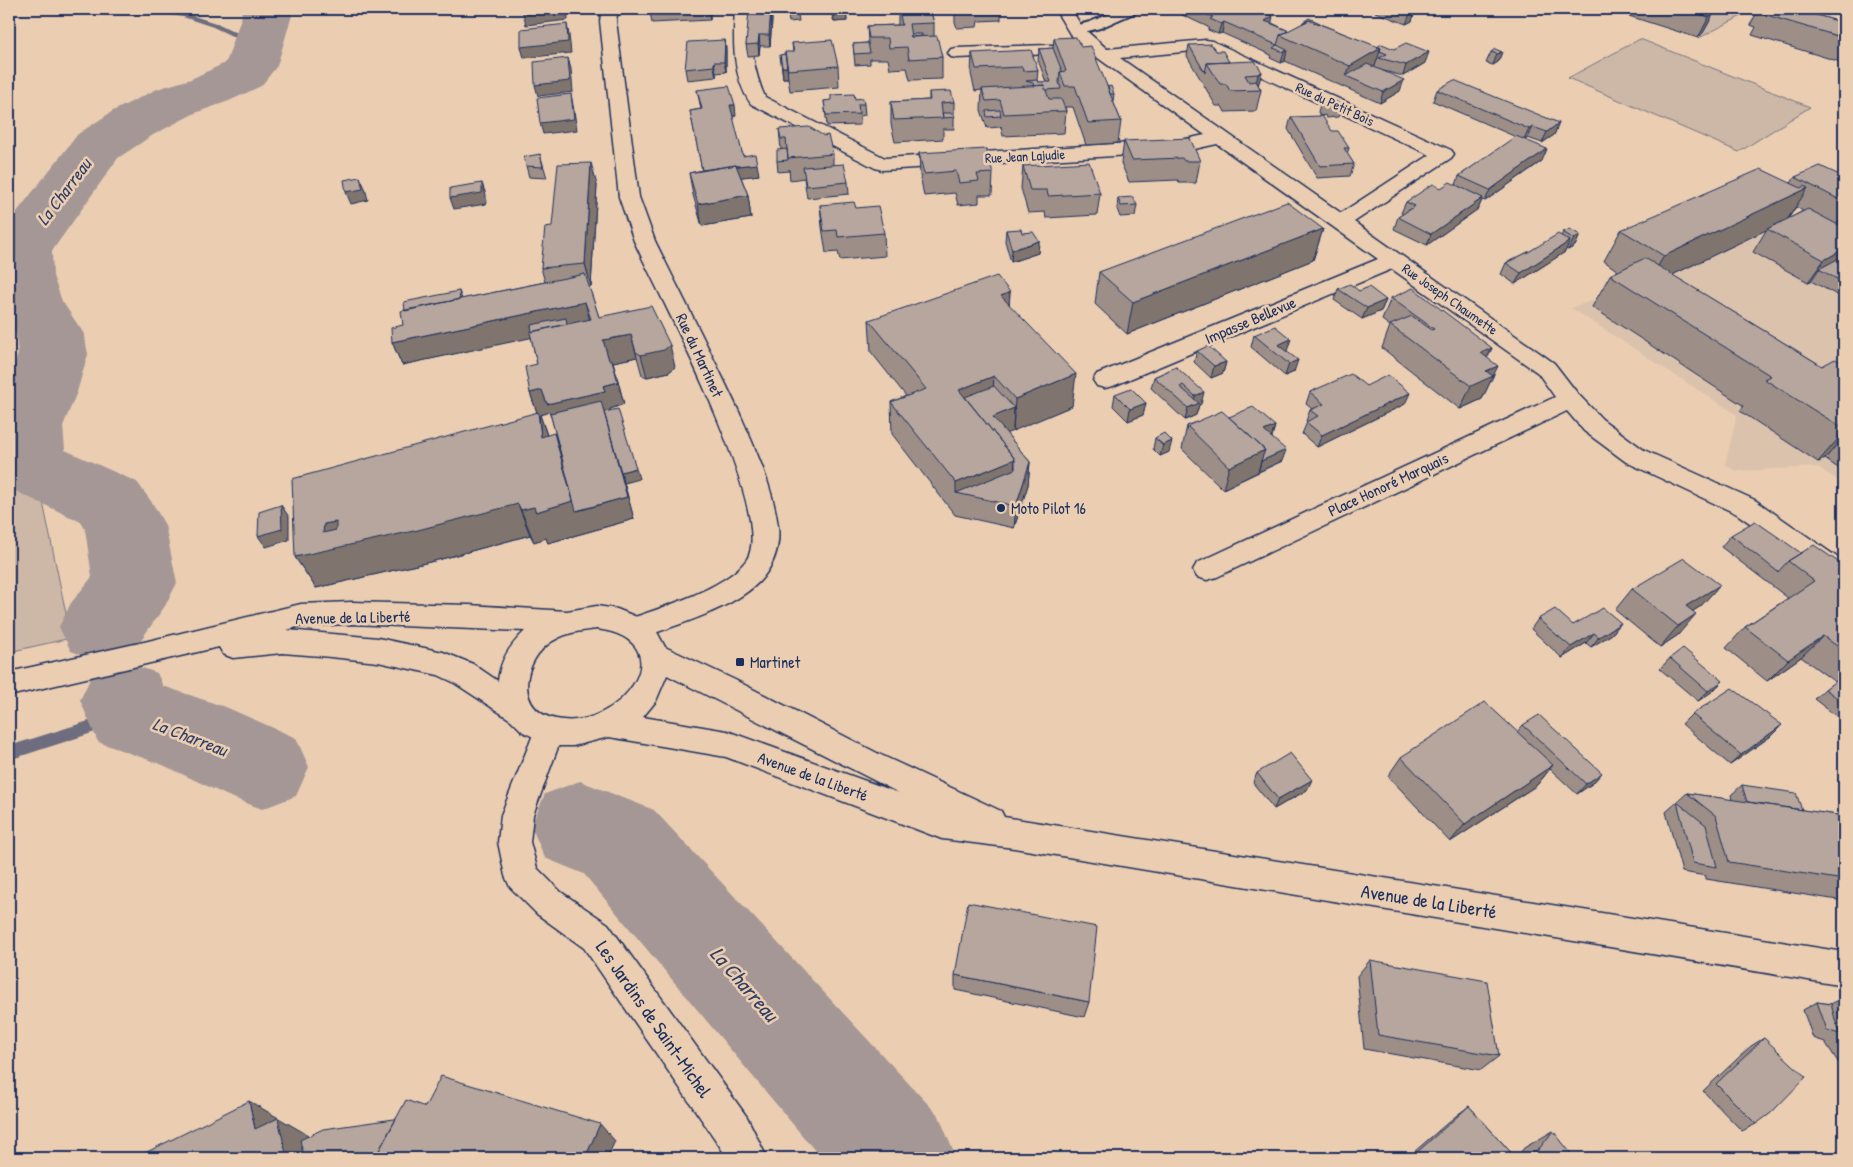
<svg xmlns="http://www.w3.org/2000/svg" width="1853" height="1167" font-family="'Patrick Hand',sans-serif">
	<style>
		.built { fill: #dbc2ac }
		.green { fill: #cdb7a6; stroke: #747382 }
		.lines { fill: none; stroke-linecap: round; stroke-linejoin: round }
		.stream { fill: #6d6d7f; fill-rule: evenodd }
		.river { fill: #a49795; fill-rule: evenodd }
		.lane-casing { stroke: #1b2f5e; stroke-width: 4 }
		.street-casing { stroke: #1b2f5e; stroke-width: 3 }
		.secondary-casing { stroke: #1b2f5e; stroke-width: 3 }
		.primary-casing { stroke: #1b2f5e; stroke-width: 3 }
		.lane { fill: #ebceb2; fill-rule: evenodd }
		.street { fill: #ebceb2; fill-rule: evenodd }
		.secondary { fill: #ebceb2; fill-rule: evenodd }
		.primary { fill: #ebceb2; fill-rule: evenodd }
		.wall { fill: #9d8f87; stroke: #1b2f5e; fill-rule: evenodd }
		.shaded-wall { fill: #80746e; stroke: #1b2f5e; fill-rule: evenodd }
		.building { fill: #b7a69d; stroke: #1b2f5e; fill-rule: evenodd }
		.poi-dot { fill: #1b2f5e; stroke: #ebceb2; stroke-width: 2 }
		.labels { text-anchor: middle; stroke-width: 5; stroke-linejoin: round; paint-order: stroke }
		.far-street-label { font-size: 14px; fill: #1b2f5e; stroke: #ebceb2 }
		.street-label { font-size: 16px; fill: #1b2f5e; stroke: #ebceb2 }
		.poi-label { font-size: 16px; fill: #1b2f5e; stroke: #ebceb2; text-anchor: start }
		.water-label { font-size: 18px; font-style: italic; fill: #303f66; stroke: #ebceb2 }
		.near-street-label { font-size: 19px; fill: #1b2f5e; stroke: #ebceb2 }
		.near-water-label { font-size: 21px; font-style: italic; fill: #303f66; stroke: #ebceb2 }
	</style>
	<rect width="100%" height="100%" fill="#ebceb2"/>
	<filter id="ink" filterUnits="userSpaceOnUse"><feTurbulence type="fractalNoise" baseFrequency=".02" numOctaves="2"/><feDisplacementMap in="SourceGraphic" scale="10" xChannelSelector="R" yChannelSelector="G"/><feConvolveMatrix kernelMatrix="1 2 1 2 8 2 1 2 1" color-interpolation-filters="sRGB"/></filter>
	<g filter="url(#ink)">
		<path class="built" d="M1746,198L1844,253V485L1818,467L1737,471L1725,465L1737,415L1571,308L1638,284L1603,260Z"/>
		<path class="green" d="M1614,9H1755L1701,37Z
			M1640,39L1810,107L1739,152L1568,78Z
			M24,410L71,638L9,652V415Z"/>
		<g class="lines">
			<path class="stream" d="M103,9L165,10L184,13L219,24L260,44L253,46L213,27L183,17L165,14L123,15Z
				M130,708L135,709L138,714L135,719L9,760V746Z"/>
			<path class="river" d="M241,9H290L292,15L277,66L261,86L229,101L195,113L153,135L118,158L52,251L53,276L62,301L84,334L88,354L77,392L63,426L65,450L137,482L153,504L165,525L177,583L165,606L133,651L102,662L71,651L59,627L71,603L92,577L85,529L81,522L9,488V381L18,354L16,334L9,323V222L78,134L113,111L157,89L191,79L223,64L227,60L242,15Z
				M125,662L157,673L163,686L228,708L296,738L309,767L296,796L262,809L228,796L163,765L98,742L80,700L93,673Z
				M580,781L654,810L939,1116L956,1158H821L584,874L545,858L531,826L545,794Z"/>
			<g class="lane-casing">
				<path id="lane" d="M1121,9H1138L1136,12L1100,28L1076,34L1069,30L1071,27L1090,22Z"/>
			</g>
			<g class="street-casing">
				<path id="street" d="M735,9H751C750,40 752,68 765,97L885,158L1181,140L1205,135L1084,48L1082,52L1076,53L957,58L951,57L948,53L951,49L957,48L1081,44L1070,34L1055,9H1071L1082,27L1107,49L1206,40L1212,41L1451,150L1454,154L1451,158L1354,222L1554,363L1578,394L1602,419L1644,450L1755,500L1844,562V586L1834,583L1737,514L1626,462L1584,431L1567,411L1217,577L1207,580L1197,577L1193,570L1197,563L1555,397L1538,373L1392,269L1113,386L1105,388L1097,386L1093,380L1097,374L1378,259L1217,144L1181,152L882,170L875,168L751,104C732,77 733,40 735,9ZM1204,50L1430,155L1341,213L1120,58Z
					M549,718L560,722L564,731L533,815L530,842L537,868L561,892L608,924L747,1117L767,1158H727L719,1145L584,948L537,914L510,887L505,876L498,842L501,815L538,722Z"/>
			</g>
			<g class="secondary-casing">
				<path id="secondary" d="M602,9H618L616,21L639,197L655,241C683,298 712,354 739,412C755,448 773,487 778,526C780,544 775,562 764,576C741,607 672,627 636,639L626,636L622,628L626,620C658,609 728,588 747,559C776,513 658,293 634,241L619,197L600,21Z"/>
			</g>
			<g class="primary-casing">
				<path id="primary" d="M351,602L469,605L567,611L597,606L617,609L649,622L657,632L665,647L735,680L881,755L1001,811L1004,817L1844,952V986L1014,848L942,839L726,757L609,737L573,746H559L546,743L523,732L511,720L453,682L438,675L378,662L321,656L282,653L233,658L223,654L219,647L9,696V672L144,642L301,604ZM351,624L525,631C510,645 500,660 498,681L473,664L443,652L378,638L287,630L301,626ZM597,629C687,641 619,733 556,719C517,711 521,666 547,645C562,633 579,631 597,629ZM667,675L899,793L727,731L643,717L656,701Z"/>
			</g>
			<use href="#lane" class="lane"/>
			<use href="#street" class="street"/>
			<use href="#secondary" class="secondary"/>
			<use href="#primary" class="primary"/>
		</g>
		<path class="wall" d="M651,9H710V20L652,23L650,12Z
			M767,9H800H797L799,21L789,22L787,9L771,10L772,20L770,46H760L759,55L748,56L746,45Z
			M830,9H846L847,21L834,22L831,12Z
			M898,9H930L934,23V36L942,57V79L910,80L907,68L890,69L888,59H870V64L855,65L853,44L868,43L867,26L898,25Z
			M955,9H1001V20L978,21L977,27L957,28L955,22Z
			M1181,9H1255L1272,23L1289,31L1302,24L1303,22L1320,24L1377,47L1425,63L1403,76L1380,70L1400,91L1380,103L1285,61L1281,63L1270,58L1271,55L1222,33L1218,34L1208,30V27L1180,14Z
			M1376,9H1411L1415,11L1412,21L1406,24L1375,12Z
			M1607,9H1702L1714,13L1703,33L1698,38Z
			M1759,9H1796L1844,23V63L1752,35L1756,27L1750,25Z
			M1054,38L1081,47L1108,87L1114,94L1113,101L1121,121L1118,143L1086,145L1073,107H1065L1066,111L1064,133L1003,136L1001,126V127L987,128L981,110L982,90L975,91L971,74L972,53L1038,70L1037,80L1038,82H1046L1038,60L1039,49L1053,48Z
			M725,40L726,50V72L716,73V77L687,80L685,69Z
			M792,43L838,66L839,87L790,91L788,78H783L780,55L785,54L793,52Z
			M1189,45L1216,51L1229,62L1262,72L1258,85L1261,90L1256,111L1225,112L1222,106H1216L1187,56Z
			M1491,52H1502L1498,62L1493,65L1486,63Z
			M697,90L736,116H732L743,156L759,175L741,177L748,195L751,218L702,226L693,195L689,173L702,170L690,111L701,109Z
			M1437,90L1559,123L1554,135L1542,143L1528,138L1525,140L1542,161L1485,201L1482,200L1478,209L1427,245L1394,229L1398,217L1403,214L1401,213L1406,202L1441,188L1456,185L1459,176L1516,137L1433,101Z
			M929,92L954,102V129H943V139L895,142L891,124V102L929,100Z
			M855,99L864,104L865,115L860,116V125L827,126L824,101Z
			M1321,101L1342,106L1338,117L1326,118L1325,115L1320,116L1318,112Z
			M1291,117L1332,131L1349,148L1347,154L1354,164L1350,176L1317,178L1288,129Z
			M779,129L833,154V165L848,182L849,194L807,198L804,178L790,180L789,169V171L778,172L777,161L781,150Z
			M1124,141L1200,161L1196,183H1179L1178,180L1129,182L1121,163Z
			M919,153L993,173L992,195H979V203L958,205L955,193L924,196L920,175Z
			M540,154L547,178L529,177L526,166Z
			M1023,166L1100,193L1097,215L1046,218L1045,212L1028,213L1021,188Z
			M1795,177H1844V223L1840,225L1844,228V291L1837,295L1811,281L1808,282L1753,252L1767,229L1672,275L1822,366L1844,364V472L1825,459L1818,462L1740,411L1744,406L1592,307L1610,275L1618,271L1604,261L1621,230L1791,183ZM1796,207L1803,211L1788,219Z
			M597,185L591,286L589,287L599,317L675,367L669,372L647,377L642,375L637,357L613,362L624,404L610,409L639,479L624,483L619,464L634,519L548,543L546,538L534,542L530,535L434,561L316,588L295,557L537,412L530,393L537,364L531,337L402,365L392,342L403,325L405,311L459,291L462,299L545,282L541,268L552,226ZM550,412V413L559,446L547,435L540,415Z
			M1118,198L1137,205L1135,216L1120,217L1117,209Z
			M820,205L856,208L884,233L885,256L840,260L838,252L826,253L822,227Z
			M1323,229L1313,260L1127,334L1095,304L1099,272Z
			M1006,230L1022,233L1039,241L1038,253L1011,262L1005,241Z
			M1563,232L1580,235L1575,246L1568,250L1566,249L1565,252L1515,284L1501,274L1506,263L1561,236Z
			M1338,289L1359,291L1386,300L1381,311L1362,319L1334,300Z
			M1010,292L1009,305L1072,406L1006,433L1030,462L1028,485L1014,528L955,515L892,434L891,402L906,396L871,352L869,320Z
			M1391,298L1492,348L1487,358L1493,376L1482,399L1460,409L1382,348L1390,326L1382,320Z
			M1254,335L1287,351H1286L1294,372L1285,376L1251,347Z
			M1197,351L1226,362L1223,373L1211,378L1194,362Z
			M1176,367L1201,404L1199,405L1196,415L1185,420L1151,388L1154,377Z
			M1366,386L1405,404L1317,447L1302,434L1307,422L1306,421L1310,410L1312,409L1306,404L1310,392Z
			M1115,394L1146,403L1143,415L1128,421L1113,406Z
			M1229,417L1275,426L1272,437L1282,461L1223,489L1182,449L1187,426Z
			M1155,438L1169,452L1160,456L1153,449Z
			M1731,535L1801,553L1844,566V722L1814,699L1825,689L1835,682L1801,657L1767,681L1726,648L1745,627L1788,598L1721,547Z
			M1632,589L1701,606L1693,611L1678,635L1660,647L1615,610Z
			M1538,619L1573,625L1621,623L1612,634L1591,647L1586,643L1562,658L1531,629Z
			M1670,658L1713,691L1698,701L1660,669Z
			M1692,714L1771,736L1730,765L1682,724Z
			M1523,725L1593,783L1577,794L1550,769L1537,785L1450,842L1388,776L1401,757L1517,732Z
			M1257,773L1307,790L1274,809L1253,783Z
			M1742,785L1802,810L1844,816V901L1706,879V876L1682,872L1666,812L1687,793L1732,800L1731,795Z
			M1370,960L1499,1056L1481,1070L1364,1049L1357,976Z
			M955,975L1089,1002L1084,1017L955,990Z
			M1844,997V1066L1840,1065L1825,1042L1813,1038L1803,1010L1817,1002L1831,1004Z
			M1764,1038L1756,1124L1742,1131L1703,1091L1751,1046Z
			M1469,1106L1516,1158H1407L1452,1119Z
			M1553,1131L1573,1158H1516L1524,1148Z"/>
		<path class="shaded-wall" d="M493,9H508L494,10Z
			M522,9H567L568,20L526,25Z
			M708,9H710V20Z
			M771,9L772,20L770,46L769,35Z
			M846,10L847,21L834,22L833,11Z
			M1415,11L1412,21L1406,24L1410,14Z
			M1714,13L1703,33L1698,38L1709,17Z
			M1273,16L1271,27L1265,21Z
			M1224,22L1222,33L1218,34L1221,24Z
			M567,24L569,35L571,53L524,58L521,47Z
			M759,35L760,46L759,55L758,44Z
			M725,40L726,50V72L724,62Z
			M1381,48L1374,69L1346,76L1350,66Z
			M1287,50L1285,61L1281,63L1284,52Z
			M1429,52L1425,63L1403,76L1406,65Z
			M1502,52L1498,62L1493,65L1497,54Z
			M568,58L571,69L573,92L538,96L535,85Z
			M714,62L716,73V77L714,66Z
			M782,67H787L788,78H783Z
			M1262,72L1257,90H1255L1258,74Z
			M1404,80L1400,91L1380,103L1383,92Z
			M571,94L573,105L577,130L543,134L540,123Z
			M730,105H735L736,116H731Z
			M1559,123L1554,135L1542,143L1547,132Z
			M1533,127L1528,138L1524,140L1529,129Z
			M1547,149L1542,161L1485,201L1490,190Z
			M591,163L597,185L591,286L585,264Z
			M757,164L759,175L704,182L702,170Z
			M360,177L365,188L368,200L351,204L346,192Z
			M482,183L486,195V204L454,209L450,198Z
			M1808,188L1787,220L1645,288L1664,256Z
			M748,195L751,218L702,226L698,204Z
			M1483,198L1478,209L1427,245L1431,234Z
			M1844,214V223L1834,228Z
			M1323,229L1313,260L1127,334L1133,302Z
			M1580,235L1575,246L1568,250L1574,239Z
			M1039,241L1038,253L1011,262L1012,250Z
			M1570,241L1565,252L1515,284L1521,273Z
			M1844,249V255L1834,268L1819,269L1811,281L1808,282L1824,260Z
			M1844,285V291L1837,295Z
			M1010,292L1008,324L1001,296Z
			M1386,300L1381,311L1362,319L1367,308Z
			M585,302L591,325L402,365L392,342Z
			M631,335L637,357L613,362L624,404L610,409L611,413L605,415L634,519L548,543L546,538L534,542L521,510L534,507L536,512L573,501L554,433L565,465L578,511L627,497L605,415L554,426L550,412L540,415L550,444L553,469L541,437L539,415H538L530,393L542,390L547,404L605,391L603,386L615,383L603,340ZM610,362H613L618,382L615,383Z
			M1291,339L1287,351L1278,355V345Z
			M670,345L675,367L669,372L647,377L641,355Z
			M1492,348L1481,371V353Z
			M1298,360L1294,372L1285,376L1289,364Z
			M1226,362L1223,373L1211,378L1214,366Z
			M1498,366L1482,399L1460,409L1471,386L1486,371Z
			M1076,374L1072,406L1013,431L1015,399Z
			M994,376L992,408L958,399L959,390Z
			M1204,392L1201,404L1199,405L1196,415L1185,420L1188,408L1193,406L1195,396Z
			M1410,393L1405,404L1317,447L1322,435Z
			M1146,403L1143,415L1128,421L1130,409Z
			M1014,408L1013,431L992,439L993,417Z
			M1275,426L1271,438L1264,431Z
			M1844,432V436L1825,459L1818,462Z
			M1172,441L1169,452L1160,456L1163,445Z
			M1265,450L1258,472L1223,489L1229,467Z
			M1286,450L1282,461L1258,472L1261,461Z
			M1015,459L1013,491L956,493V483Z
			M1030,462L1028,485L1014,528L1016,506Z
			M636,468L639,479L624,483L621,472Z
			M518,504L530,535L434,561L316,588L295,557L323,533L324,524L336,522Z
			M281,505L289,517V540L266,547L258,536Z
			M1720,585L1701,606L1674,623L1686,606Z
			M1696,614L1678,635L1660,647L1678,626Z
			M1621,623L1612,634L1591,647L1599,637Z
			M1594,633L1586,643L1562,658L1571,647Z
			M1823,636L1801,657L1767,681L1788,660Z
			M1723,681L1713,691L1698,701L1708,691Z
			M1782,725L1771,736L1730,765L1741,755Z
			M1553,765L1537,785L1450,842L1465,824Z
			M1602,773L1593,783L1577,794L1586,784Z
			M1312,780L1307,790L1274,809L1278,799Z
			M249,1101L308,1135L313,1158H287L255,1129Z
			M600,1124L615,1141L607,1158H585Z"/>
		<path class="building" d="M651,9H708V10L650,12Z
			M771,9L769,35H759L758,44L746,45L749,10Z
			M787,9H797L798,10L788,11Z
			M832,9H846V10L833,11Z
			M899,9H930L934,23L909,24L911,37L937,36L942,57L909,59L907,47L889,48L888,38H869L867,26L902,25Z
			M1193,9H1255L1273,16L1265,21L1289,31L1280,35L1277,45L1224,22L1221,24L1210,19L1213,17Z
			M1397,9H1411L1415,11L1410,14Z
			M1682,9H1702L1714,13L1709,17Z
			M1769,9H1796L1844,23V38L1763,14Z
			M1309,18L1320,23L1319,24L1309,20L1305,22H1303Z
			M1309,20L1381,48L1350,66L1280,35Z
			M567,24L568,42L521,47V29Z
			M911,34H922V36L911,37Z
			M1076,37L1081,47L1091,46L1121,121L1088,123L1075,86H1065L1060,72L1066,71L1054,38Z
			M725,40L724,62H714V66L685,69L688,42Z
			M832,40L838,66L788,70L785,52H794L792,43Z
			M868,43L870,53L854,54L853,44Z
			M1406,43L1429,52L1406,65L1379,58L1387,54L1380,51L1381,48L1377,47L1382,44L1394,49Z
			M1211,44L1216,51H1223L1229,62L1207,63L1205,73L1189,45Z
			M1277,45L1287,50L1284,52L1273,48Z
			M1053,48L1062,71L1060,72L1059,82L1061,89L1045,90L1044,85L1034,86L1033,83L1026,81L1037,80L1038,82H1051L1039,49Z
			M1495,49L1502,52L1497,54L1491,52Z
			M1031,50L1038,70L1023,71L1022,67L976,69L972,53Z
			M785,54L787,67H782L780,55Z
			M568,58L570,81L535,85L534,62Z
			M1255,61L1262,72L1258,74L1245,75L1249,82L1256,81L1261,90L1230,91L1226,84H1220L1207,63Z
			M1367,64L1404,80L1383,92L1346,76Z
			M1454,80L1559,123L1547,132L1533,127L1529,129L1437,90Z
			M1044,85L1049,99H1061L1066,111L1004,114L1000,100L986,101L982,89Z
			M729,86L735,105H730L743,156L755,154L757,164L736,166V165L702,170L690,111L702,109L697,90Z
			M1111,86L1114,94H1110L1108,87Z
			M951,91L954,102L941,103L943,118L894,120L891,102L930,100L929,92Z
			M571,94L574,119L540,123L537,98Z
			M854,94L855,99L863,98L864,104H858L859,114L826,115L824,101L831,100V95Z
			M1321,101H1336L1342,106L1330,107L1328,104L1323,105Z
			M1000,110L1001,116L987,117L986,111Z
			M942,113H953L955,117L943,118Z
			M1322,116L1332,131H1338L1349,148H1344L1354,164L1320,166L1291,117Z
			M809,127L824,136L828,135L833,154L788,158L786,139H781L779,129Z
			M1516,136L1547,149L1490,190L1459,176Z
			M1190,138L1200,161H1184L1182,158L1132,160L1124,141Z
			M787,149L788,160L777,161V150Z
			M986,149L993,173L977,174L979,181L959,183L956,171L924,174L919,153Z
			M540,154L543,167L526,166L524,157Z
			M1089,162L1100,193L1048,196L1047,190H1030L1023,166Z
			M591,163L585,264L541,268L545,227L552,226L558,164Z
			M844,164L848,182L806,186L803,167Z
			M736,165L748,195L698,204L689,173Z
			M1820,166L1844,177V202L1795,177Z
			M1761,169L1801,188L1804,186L1808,188L1664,256L1621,230Z
			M360,177L363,189L346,192L344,180Z
			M1450,182L1483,198L1431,234L1398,217L1415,206L1406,202L1433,184L1441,188Z
			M482,183V193L450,198V188Z
			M1133,197L1137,205L1121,206L1118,198Z
			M854,202L856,208L878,206L884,233L838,237L837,230L824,231L820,205Z
			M1287,202L1323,229L1133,302L1099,272Z
			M1808,209L1844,228V249L1824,260L1767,229Z
			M1021,229L1022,233L1033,232L1039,241L1012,250L1006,230Z
			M1570,229L1580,235L1574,239L1563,232Z
			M1558,234L1570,241L1521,273L1506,263L1530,251Z
			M1843,256L1844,257V283L1819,269Z
			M1645,258L1822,366L1835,359L1844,364V429L1764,379L1771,376L1610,275Z
			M585,274L599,317L651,306L670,345L664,350L641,355L636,352L631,335L603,340L609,360H612L618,382L603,386L605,391L547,404L542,390L530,393L525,367L537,364L530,332L591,319L585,302L392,342L391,328L403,325L401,311Z
			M997,276L1010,292L1001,296L1076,374L1015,399L994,376L959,390L1015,459L956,483L891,402L926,389L869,320Z
			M1350,284L1359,291L1369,287L1386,300L1367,308L1338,289Z
			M1413,288L1492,348L1481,353L1498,366L1486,371L1493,376L1471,386L1390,325L1412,316L1432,330L1434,329L1391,298Z
			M459,291L460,299L405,311L404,302Z
			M566,318L567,324L532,332L531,325Z
			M1275,326L1291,339L1278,345L1298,360L1289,364L1254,335Z
			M1208,346L1226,362L1214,366L1197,351Z
			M1176,367L1204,392L1195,396L1183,385L1180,387L1199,403L1188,408L1154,377Z
			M1351,374L1366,386L1388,375L1410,393L1322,435L1306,422L1318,416L1310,410L1324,404L1310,392Z
			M994,386L1014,408L993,417L1030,462L1016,506L956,493L1015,469V459L965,397Z
			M1131,388L1146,403L1130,409L1115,394Z
			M601,401L627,497L576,511L550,413Z
			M1253,407L1275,426L1264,431L1286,450L1261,461L1265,450L1229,417Z
			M618,409L636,468L621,472L604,412Z
			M1222,411L1265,450L1229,467L1187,426Z
			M538,412L541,437L554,433L573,501L536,512L534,507L521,510L518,504L418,530L295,557L292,479ZM336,522V530L323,533L324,524Z
			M1164,433L1172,441L1163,445L1155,438Z
			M281,505L282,529L258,536L259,512Z
			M1755,521L1801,553L1788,561L1778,572L1731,535Z
			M1814,545L1844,566V651L1823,636L1788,660L1745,627L1814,581L1788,561Z
			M1684,558L1720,585L1686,606L1696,614L1678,626L1632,589Z
			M1603,608L1621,623L1599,637L1594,633L1571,647L1538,619L1555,609L1573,625Z
			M1683,648L1723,681L1708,691L1670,658Z
			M1844,675V703L1825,689Z
			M1732,688L1782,725L1741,755L1692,714Z
			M1485,702L1553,765L1465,824L1401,757Z
			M1539,715L1602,773L1586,784L1523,725Z
			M1290,753L1312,780L1278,799L1257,773Z
			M1742,785L1796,793L1802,810L1747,802Z
			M1687,793L1844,816V880L1729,862L1716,816Z
			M1677,802L1706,825L1717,867L1693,863Z
			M968,902L1097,927L1089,1002L955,975Z
			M1370,960L1487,981L1499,1056L1378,1035Z
			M1817,1002L1831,1004L1839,1034L1827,1030Z
			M1764,1038L1806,1077L1771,1113L1756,1124L1716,1084Z
			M441,1076L600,1124L585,1158H375L406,1100L425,1107Z
			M249,1101L255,1129L278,1118L287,1158H135Z
			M1469,1106L1516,1158H1418L1415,1154Z
			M394,1119H396L375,1158H304L300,1140L323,1129Z
			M1553,1131L1574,1157L1573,1158H1532Z"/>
	</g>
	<g class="poi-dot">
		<circle cx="1001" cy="508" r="5"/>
		<rect x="735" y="657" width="10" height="10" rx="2.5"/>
	</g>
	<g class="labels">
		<g class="far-street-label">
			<text transform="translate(1335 104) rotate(25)" y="5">Rue du Petit Bois</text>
			<text transform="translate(1025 156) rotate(-3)" y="5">Rue Jean Lajudie</text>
			<text transform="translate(1450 299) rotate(35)" y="5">Rue Joseph Chaumette</text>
		</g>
		<g class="street-label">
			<text transform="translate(1250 320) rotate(-23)" y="6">Impasse Bellevue</text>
			<text transform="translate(700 355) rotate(65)" y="6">Rue du Martinet</text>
			<text transform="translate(1388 484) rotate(-25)" y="6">Place Honoré Marquais</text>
			<text transform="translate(353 617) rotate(-1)" y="6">Avenue de la Liberté</text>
			<text transform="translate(813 776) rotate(20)" y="6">Avenue de la Liberté</text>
		</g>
		<g class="poi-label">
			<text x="1011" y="514">Moto Pilot 16</text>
			<text x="750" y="668">Martinet</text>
		</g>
		<g class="water-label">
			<text transform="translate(64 192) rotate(-53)" y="6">La Charreau</text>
			<text transform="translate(190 737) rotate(21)" y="6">La Charreau</text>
		</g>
		<g class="near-street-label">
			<text transform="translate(1429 901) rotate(9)" y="7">Avenue de la Liberté</text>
			<text transform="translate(654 1019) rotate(55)" y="7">Les Jardins de Saint-Michel</text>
		</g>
		<g class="near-water-label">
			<text transform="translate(744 984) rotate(49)" y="7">La Charreau</text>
		</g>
	</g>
	<rect width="1853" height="1167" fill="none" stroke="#ebceb2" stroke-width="30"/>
	<rect x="15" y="15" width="1823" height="1137" fill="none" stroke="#1b2f5e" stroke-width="2" filter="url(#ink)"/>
</svg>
